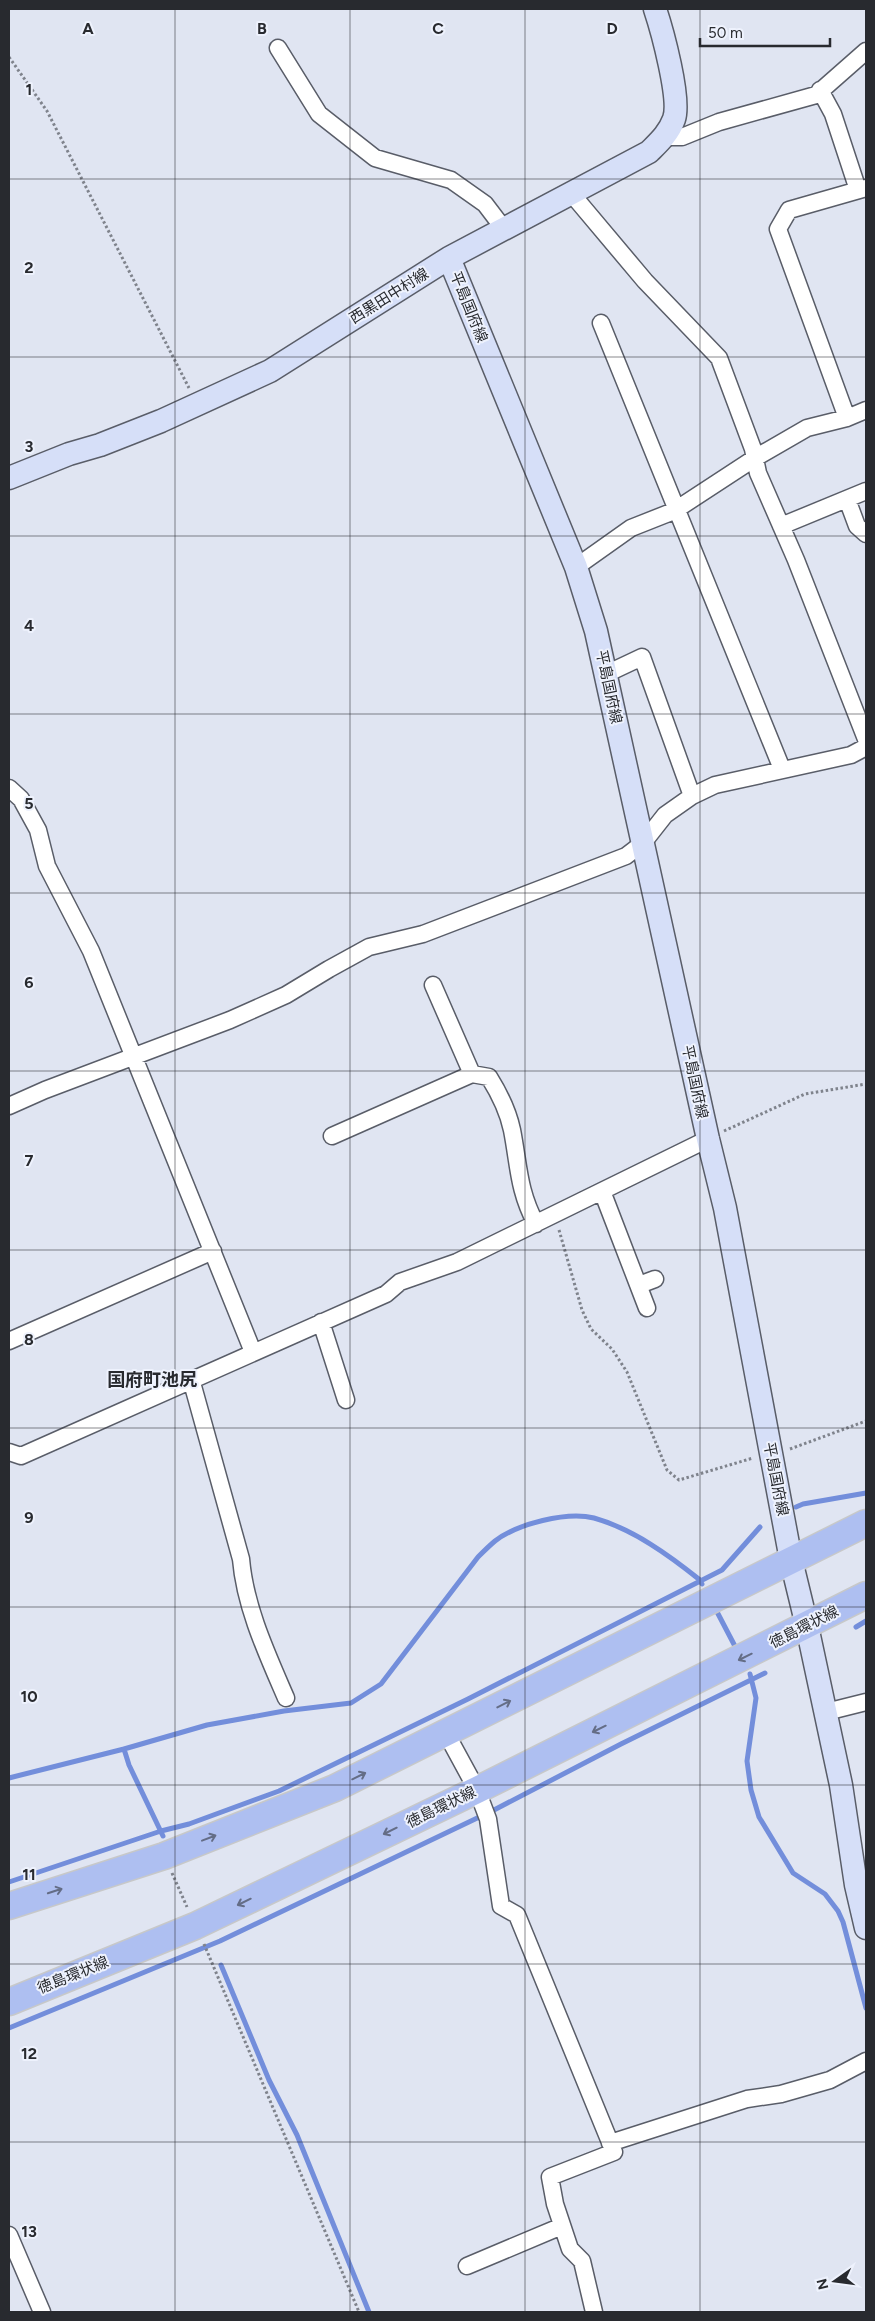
<svg xmlns="http://www.w3.org/2000/svg" width="875" height="2321" font-family="Figtree,'Noto Sans JP',sans-serif">
	<style>
		.lines { fill: none; stroke-linecap: round; stroke-linejoin: round }
		.stream { stroke: #738edb; stroke-width: 5 }
		.minor-casing { stroke: #595d68; stroke-width: 19 }
		.secondary-casing { stroke: #595d68; stroke-width: 25 }
		.primary-casing { stroke: #c7c8c9; stroke-width: 29 }
		.path { stroke: #7f838c; stroke-width: 3; stroke-dasharray: 2.5 2.5; stroke-linecap: butt }
		.minor { stroke: #fff; stroke-width: 16 }
		.secondary { stroke: #d6dff8; stroke-width: 22 }
		.primary { stroke: #aebff1; stroke-width: 26 }
		.oneway { stroke: #646d86 }
		.grid { fill: none; stroke: #282a2f; stroke-width: 1; stroke-opacity: 0.55 }
		.labels { text-anchor: middle; stroke-width: 4; stroke-linejoin: round; paint-order: stroke }
		.street-label { font-size: 15px; fill: #282a2f; stroke: #eef2fd }
		.quarter-label { font-size: 18px; font-weight: bold; fill: #282a2f; stroke: #eef2fd }
		.grid-label { font-size: 16px; text-anchor: middle; font-weight: bold; fill: #282a2f; stroke: #eef2fd; stroke-width: 4; stroke-linejoin: round; paint-order: stroke }
	</style>
	<rect width="100%" height="100%" fill="#e0e5f2"/>
	<g class="lines">
		<path class="stream" d="M796,1507L803,1504L866,1493
			M715,1608L738,1652
			M856,1627L866,1621
			M750,1674L756,1698L747,1761L751,1790L759,1817L793,1873L825,1894L838,1911L843,1922L866,2008
			M124,1749L207,1725L284,1711L351,1703L381,1684L478,1557C484,1551 489,1546 495,1541C517,1524 567,1511 594,1518C633,1529 669,1555 700,1580L702,1584
			M9,1778L124,1749L129,1765L163,1836
			M9,1882L161,1831L189,1824L279,1791L468,1699L722,1570L760,1527
			M221,1965L269,2080L297,2135L369,2312
			M9,2028L220,1941L494,1810L621,1744L765,1673"/>
		<g class="minor-casing">
			<path id="minor" d="M278,48L319,114L375,158L451,180L485,204L504,229
				M820,90L833,114L858,190
				M665,137H682L719,122L816,95L866,51
				M571,193L645,281L719,358L753,449L758,473L796,560L866,739
				M601,323L782,769
				M847,418L778,229L789,210L866,188
				M847,499L857,526L866,534
				M781,526L866,491
				M576,567L631,528L674,511L755,458L807,428L847,418L866,410
				M606,674L642,657L692,796
				M9,788L21,799L38,830L47,866L91,951L253,1352
				M433,985L472,1074
				M9,1106L45,1090L230,1020L286,995L329,969L369,947L423,934L626,856L643,843L665,815L692,796L715,785L851,755L866,747
				M332,1136L472,1074L489,1077C499,1093 508,1111 512,1130C519,1166 518,1190 536,1224
				M602,1191L647,1308
				M639,1285L655,1279
				M321,1322L346,1400
				M9,1341L213,1251
				M191,1379L241,1559C245,1607 267,1654 286,1698
				M9,1452L21,1456L386,1294L400,1282L457,1262L708,1139
				M826,1712L866,1702
				M446,1733L477,1790L488,1819L501,1906L517,1915L614,2152L550,2177L555,2204L570,2249L582,2261L594,2312
				M610,2143L747,2099L781,2094L830,2080L866,2061
				M9,2235L42,2312
				M467,2266L562,2226"/>
		</g>
		<g class="secondary-casing">
			<path id="secondary" d="M449,258L576,567L596,631L708,1139L725,1208L791,1560L807,1626L841,1785L856,1885L866,1928
				M9,478L69,454L100,445L161,421L270,371L449,258L649,152C659,142 669,133 674,119C681,99 662,30 655,9"/>
		</g>
		<g class="primary-casing">
			<path id="primary" d="M9,1906L164,1856L335,1788L866,1523
				M9,2002L195,1926L477,1790L866,1595"/>
		</g>
		<path class="path" d="M9,57L47,111L189,388
			M724,1131L805,1094L866,1084
			M559,1230L582,1310L591,1329L612,1349L627,1372L667,1470L679,1480L753,1458
			M790,1449L866,1421
			M172,1873L187,1907
			M204,1944L359,2312"/>
		<use href="#minor" class="minor"/>
		<use href="#secondary" class="secondary"/>
		<use href="#primary" class="primary"/>
	</g>
	<defs><path id="oneway-shaft" d="M-6 0H5M1.5-3L5.5 0L1.5 3" fill="none" stroke-width="1.6" stroke-linecap="round" stroke-linejoin="round" transform="scale(1.25)"/></defs>
	<g class="oneway">
		<use href="#oneway-shaft" transform="translate(745 1657) rotate(154)"/>
		<use href="#oneway-shaft" transform="translate(504 1704) rotate(-27)"/>
		<use href="#oneway-shaft" transform="translate(599 1729) rotate(154)"/>
		<use href="#oneway-shaft" transform="translate(359 1776) rotate(-26)"/>
		<use href="#oneway-shaft" transform="translate(390 1831) rotate(154)"/>
		<use href="#oneway-shaft" transform="translate(209 1838) rotate(-21)"/>
		<use href="#oneway-shaft" transform="translate(55 1891) rotate(-18)"/>
		<use href="#oneway-shaft" transform="translate(244 1902) rotate(154)"/>
	</g>
	<path class="grid" d="M175,9V2312M350,9V2312M525,9V2312M700,9V2312M9,179H866M9,357H866M9,536H866M9,714H866M9,893H866M9,1071H866M9,1250H866M9,1428H866M9,1607H866M9,1785H866M9,1964H866M9,2142H866"/>
	<g class="labels">
		<g class="street-label">
			<text transform="translate(389 296) rotate(-32)" y="5">西黒田中村線</text>
			<text transform="translate(469 307) rotate(68)" y="5">平島国府線</text>
			<text transform="translate(609 687) rotate(78)" y="5">平島国府線</text>
			<text transform="translate(695 1082) rotate(78)" y="5">平島国府線</text>
			<text transform="translate(776 1479) rotate(79)" y="5">平島国府線</text>
			<text transform="translate(804 1627) rotate(-27)" y="5">徳島環状線</text>
			<text transform="translate(441 1807) rotate(-26)" y="5">徳島環状線</text>
			<text transform="translate(73 1975) rotate(-22)" y="5">徳島環状線</text>
		</g>
		<g class="quarter-label">
			<text x="152" y="1386">国府町池尻</text>
		</g>
	</g>
	<g class="grid-label">
		<text x="88" y="34">A</text>
		<text x="262" y="34">B</text>
		<text x="438" y="34">C</text>
		<text x="612" y="34">D</text>
		<text x="29" y="95">1</text>
		<text x="29" y="273">2</text>
		<text x="29" y="452">3</text>
		<text x="29" y="631">4</text>
		<text x="29" y="809">5</text>
		<text x="29" y="988">6</text>
		<text x="29" y="1166">7</text>
		<text x="29" y="1345">8</text>
		<text x="29" y="1523">9</text>
		<text x="29" y="1702">10</text>
		<text x="29" y="1880">11</text>
		<text x="29" y="2059">12</text>
		<text x="29" y="2237">13</text>
	</g>
	<rect width="875" height="2321" fill="none" stroke="#282a2f" stroke-width="20"/>
	<g transform="translate(835 2281) rotate(256)" stroke="#eef2fd" stroke-width="4" paint-order="stroke">
	<path d="M0-4L9 19L0 12L-9 19Z" fill="#282a2f"/>
	<text y="-8" font-size="14" font-weight="bold" text-anchor="middle" fill="#282a2f">N</text>
	</g>
	<path d="M700 38v8h130v-8" fill="none" stroke="#282a2f" stroke-width="2.5"/>
	<text x="708" y="38" font-size="15" fill="#282a2f" stroke="#eef2fd" stroke-width="4" paint-order="stroke">50 m</text>
</svg>
